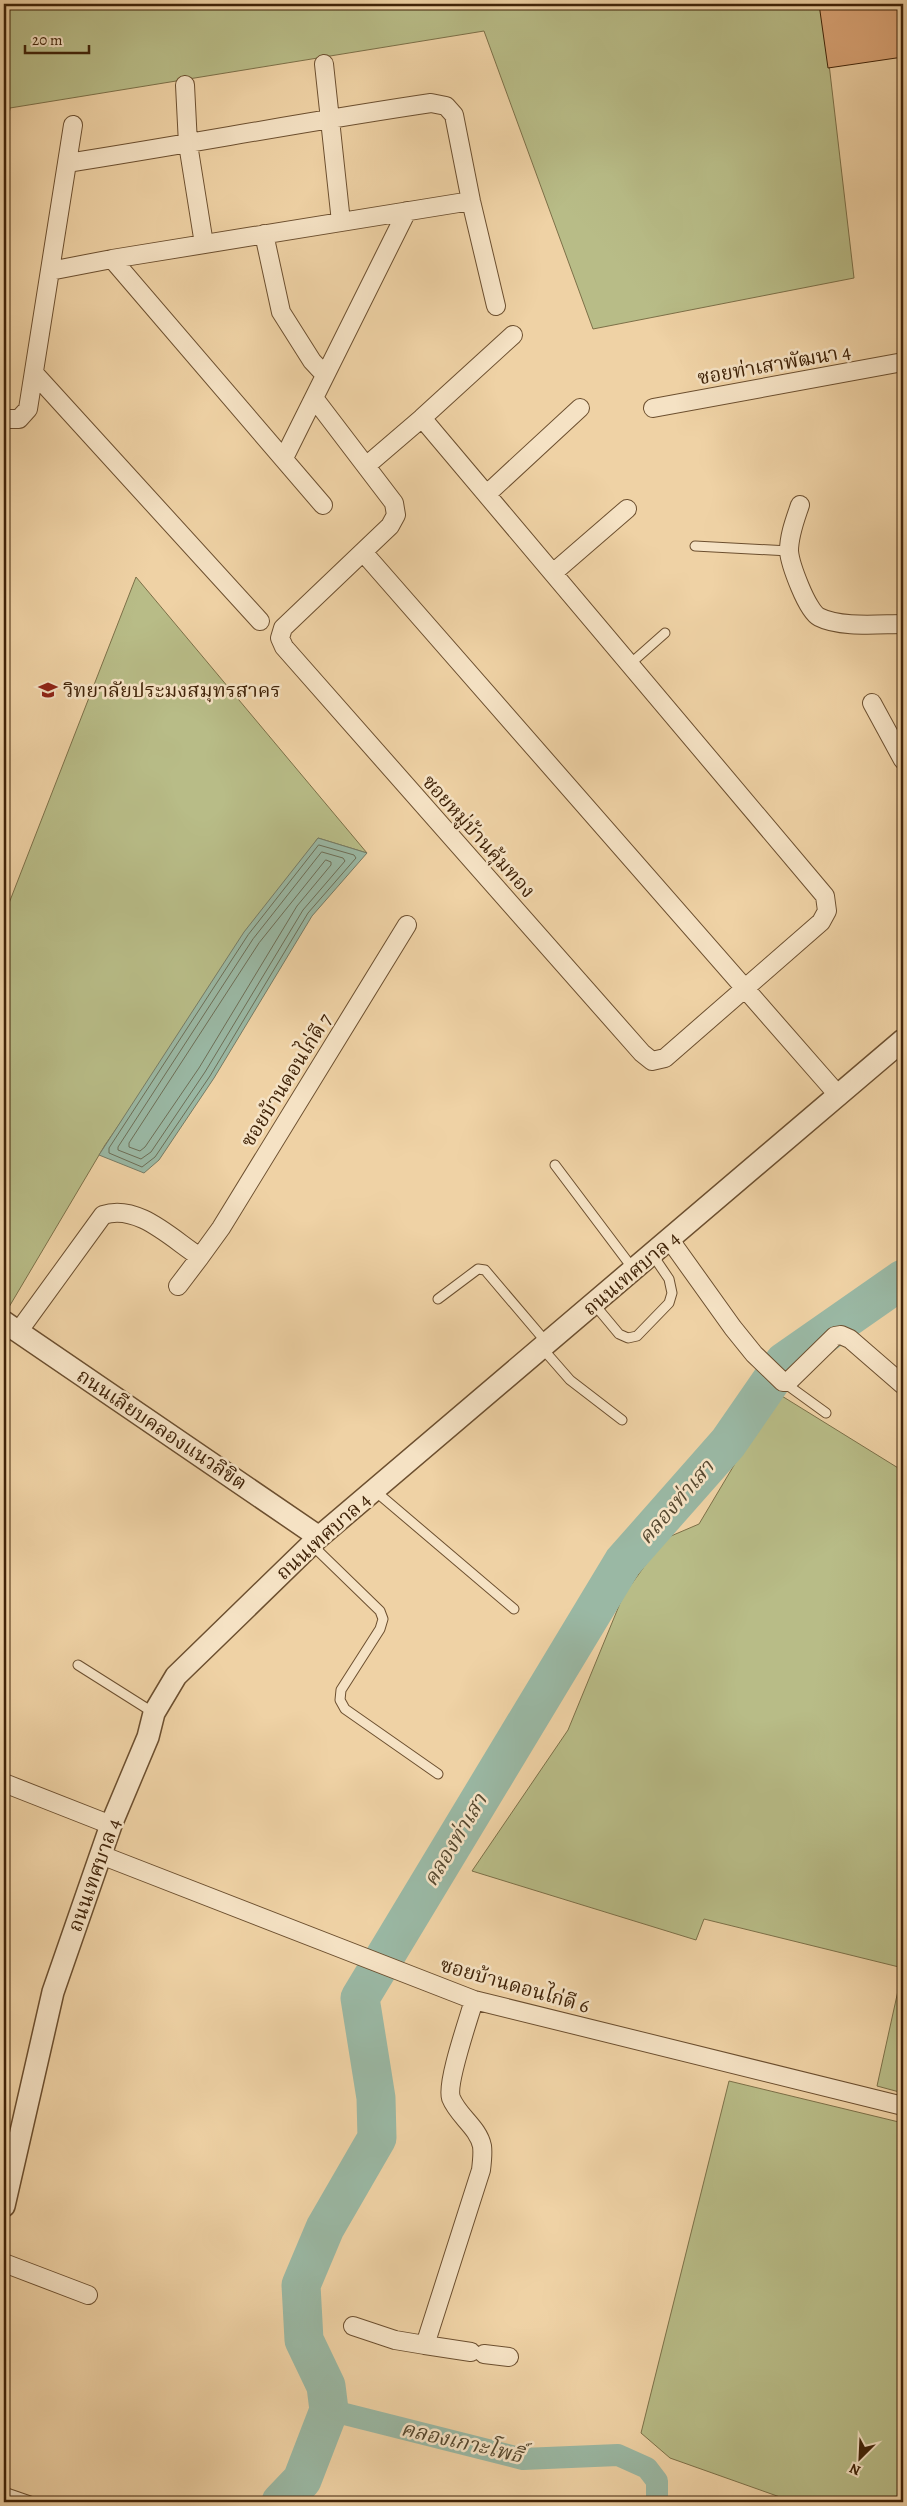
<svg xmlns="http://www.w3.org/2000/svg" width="907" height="2506" font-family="Alegreya,'Noto Serif Thai',serif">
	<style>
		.green { fill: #b8bc87; stroke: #7c7048 }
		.water { fill: #9ab8a4; stroke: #767c66 }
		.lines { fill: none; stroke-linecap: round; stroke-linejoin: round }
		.shore { stroke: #6d6e56; stroke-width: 1 }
		.canal { stroke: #9ab8a4; stroke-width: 22 }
		.river { stroke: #9ab8a4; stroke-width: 39 }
		.building { fill: #dba577; stroke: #402308 }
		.service-casing { stroke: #6c4f2f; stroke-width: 11 }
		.minor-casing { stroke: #6c4f2f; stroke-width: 20 }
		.tertiary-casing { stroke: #6c4f2f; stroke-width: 24 }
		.service { stroke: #f5e2c4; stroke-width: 9 }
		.minor { stroke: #f5e2c4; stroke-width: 18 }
		.tertiary { stroke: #f5e2c4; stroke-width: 21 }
		.labels { text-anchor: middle; stroke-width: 5; stroke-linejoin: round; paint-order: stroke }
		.street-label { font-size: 20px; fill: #402308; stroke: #f5e2c4 }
		.poi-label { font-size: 20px; fill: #402308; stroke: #f5e2c4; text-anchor: start }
		.water-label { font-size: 21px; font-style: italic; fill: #56482f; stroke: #f5e2c4 }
	</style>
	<rect width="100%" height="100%" fill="#efd2a5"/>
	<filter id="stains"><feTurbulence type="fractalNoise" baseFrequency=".004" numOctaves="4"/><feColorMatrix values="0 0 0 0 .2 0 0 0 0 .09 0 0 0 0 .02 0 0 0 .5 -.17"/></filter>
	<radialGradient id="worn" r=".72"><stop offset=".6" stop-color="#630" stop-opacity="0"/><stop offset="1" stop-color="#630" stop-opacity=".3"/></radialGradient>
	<path class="green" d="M4,4H822L854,278L593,329L484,31L10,108L4,150Z
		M136,577L367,853L318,838L105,1145L9,1307L4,1304V916Z
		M777,1393L903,1471V2093L877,2086L903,1968L704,1919L696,1940L472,1871L568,1730L623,1596L664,1539L699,1524Z
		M729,2081L903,2123V2502H794L670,2458L641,2433Z"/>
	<path class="water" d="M318,838L367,853L312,916L214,1078L159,1160L144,1173L99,1155L244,932Z"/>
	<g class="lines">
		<path class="shore" d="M319,845L354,855L356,858L308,913L210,1076L155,1157L142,1167L109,1153V1148L248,935Z
			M322,852L343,858L345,861L303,910L205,1072L151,1152L141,1159L118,1150V1147L253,939Z
			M326,860L331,862V865L297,906L199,1068L145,1147L140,1151L129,1147V1143L259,943Z"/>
		<path class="canal" d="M329,2410L523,2459L618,2455L647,2468L657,2481V2502"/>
		<path class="river" d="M281,2502L302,2480L329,2410L326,2386L304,2340L301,2285L325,2228L377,2138L376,2098L360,1998L623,1562L728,1443L784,1362L903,1279"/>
	</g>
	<path class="building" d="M819,4H903V57L828,68Z"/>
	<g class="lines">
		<g class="service-casing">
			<path id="service" d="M695,546L789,551
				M630,664L665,633
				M555,1165L634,1270
				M438,1299L478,1269L485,1270L547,1343
				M594,1304L619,1334L628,1338L637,1336L669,1303L672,1293L669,1279L652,1254
				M542,1348L570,1380L622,1420
				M786,1384L826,1413
				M374,1490L514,1609
				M311,1544L380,1611L383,1619L380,1629L341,1690L340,1700L345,1709L438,1774
				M78,1665L154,1713
				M4,2492L33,2502"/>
		</g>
		<g class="minor-casing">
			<path id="minor" d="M324,64L341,222
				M185,85L188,144L204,244
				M67,163C189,144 309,121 431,103L446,106L454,115L471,201L496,306
				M264,234L281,312L312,361L325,375
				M112,259L323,505
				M50,271L112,259L471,201
				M34,373L260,621
				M314,398L394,503L396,515L390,526L283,628L280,638L284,647L642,1053L652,1061L665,1058L821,922L827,911L825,896L422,418
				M653,408L903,362
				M4,419H19L28,409L73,125
				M284,458L407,211
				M366,466L422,418L513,335
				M487,494L580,408
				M800,505C795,520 789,535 789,551C790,564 807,611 819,617C840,628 879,624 903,624
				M363,552L839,1096
				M553,573L627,509
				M872,703L903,760
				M670,1240L733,1328L754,1354L783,1382H788L835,1336L841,1335L850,1339L903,1385
				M178,1286L200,1257
				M18,1332L103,1215C138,1203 173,1240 200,1257L221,1228L407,925
				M4,1783L111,1825
				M101,1855L474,2000L903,2106
				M4,2263L88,2295
				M353,2326L395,2340L425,2345L481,2170C482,2162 483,2153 482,2146C478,2127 458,2116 451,2098C446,2083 469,2018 474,2000
				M425,2345L471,2352
				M484,2354L509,2357"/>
		</g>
		<g class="tertiary-casing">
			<path id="tertiary" d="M4,1322L319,1537
				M4,2206L53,1992L111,1825L148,1737L154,1713L176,1676L319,1537L903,1040"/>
		</g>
		<use href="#service" class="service"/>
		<use href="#minor" class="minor"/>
		<use href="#tertiary" class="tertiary"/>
	</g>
	<defs>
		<g id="university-bare" transform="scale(1.5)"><path d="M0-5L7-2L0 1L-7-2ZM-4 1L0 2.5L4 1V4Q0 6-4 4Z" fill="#8f2418" stroke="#f5e2c4" stroke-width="2.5" paint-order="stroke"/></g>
	</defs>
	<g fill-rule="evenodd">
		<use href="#university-bare" x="48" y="690"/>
	</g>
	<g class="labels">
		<g class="street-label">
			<text transform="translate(774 364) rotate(-10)" y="7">ซอยท่าเสาพัฒนา 4</text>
			<text transform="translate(479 836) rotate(48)" y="7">ซอยหมู่บ้านคุ้มทอง</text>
			<text transform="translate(286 1080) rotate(-58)" y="7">ซอยบ้านดอนไก่ดี 7</text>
			<text transform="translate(631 1273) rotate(-40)" y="7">ถนนเทศบาล 4</text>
			<text transform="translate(162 1429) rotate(34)" y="7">ถนนเลียบคลองแนวลิขิต</text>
			<text transform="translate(323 1536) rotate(-42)" y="7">ถนนเทศบาล 4</text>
			<text transform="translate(94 1875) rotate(-70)" y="7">ถนนเทศบาล 4</text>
			<text transform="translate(515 1985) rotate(16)" y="7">ซอยบ้านดอนไก่ดี 6</text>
		</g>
		<g class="poi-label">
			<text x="63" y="697">วิทยาลัยประมงสมุทรสาคร</text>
		</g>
		<g class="water-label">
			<text transform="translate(676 1502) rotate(-49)" y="7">คลองท่าเสา</text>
			<text transform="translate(455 1840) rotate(-59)" y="7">คลองท่าเสา</text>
			<text transform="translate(462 2442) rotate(13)" y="7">คลองเกาะโพธิ์</text>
		</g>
	</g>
	<rect width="907" height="2506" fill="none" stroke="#efd2a5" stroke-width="20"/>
	<rect x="5" y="5" width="897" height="2496" fill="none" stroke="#402308" stroke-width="2.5"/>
	<rect x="10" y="10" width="887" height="2486" fill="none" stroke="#402308"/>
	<g transform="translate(860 2458) rotate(204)" stroke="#f5e2c4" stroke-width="4" paint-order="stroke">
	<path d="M0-4L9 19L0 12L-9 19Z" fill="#402308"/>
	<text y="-8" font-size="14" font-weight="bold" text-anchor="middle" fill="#402308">N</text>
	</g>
	<path d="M25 45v8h64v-8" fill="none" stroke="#402308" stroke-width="2.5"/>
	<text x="32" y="45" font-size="15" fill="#402308" stroke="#f5e2c4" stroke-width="4" paint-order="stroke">20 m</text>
	<rect width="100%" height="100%" filter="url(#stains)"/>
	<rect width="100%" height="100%" fill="url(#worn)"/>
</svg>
